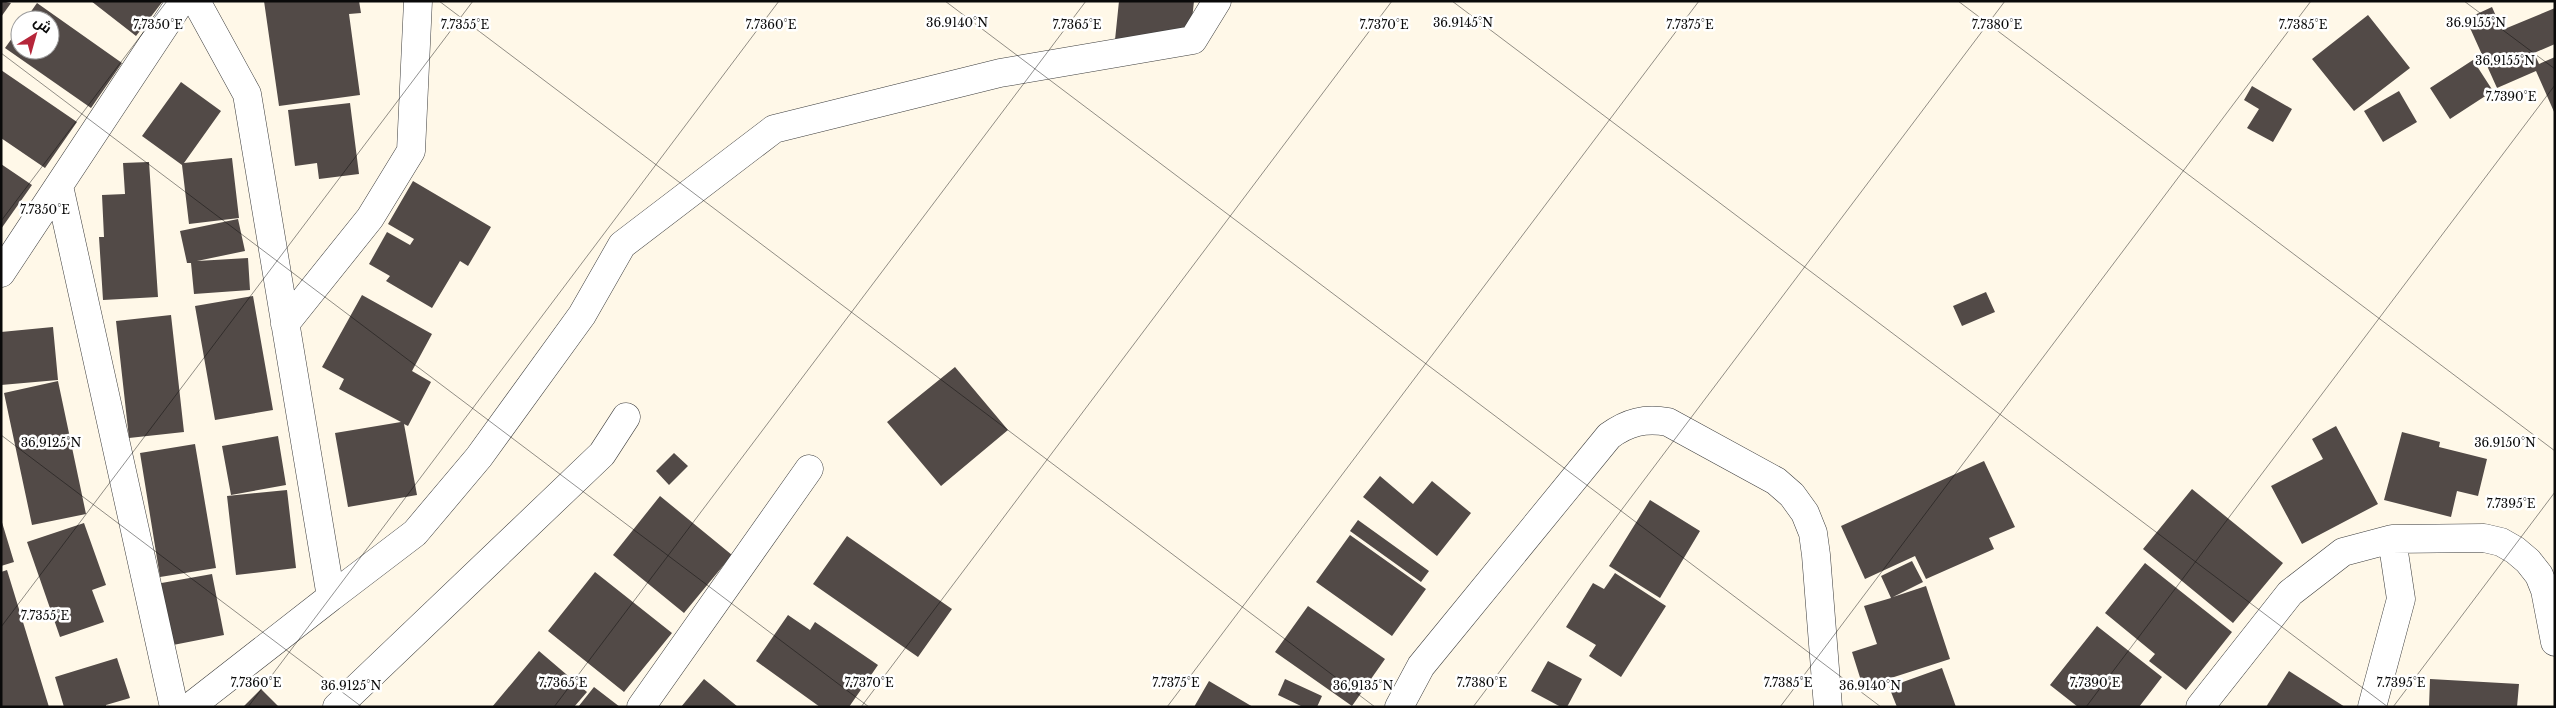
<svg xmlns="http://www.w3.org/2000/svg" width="2556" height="708" font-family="'Libre Baskerville',Cairo,serif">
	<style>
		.building { fill: #524a47 }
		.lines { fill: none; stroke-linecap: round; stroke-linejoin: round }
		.minor-casing { stroke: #3d3d3d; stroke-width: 29 }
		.minor { stroke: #fff; stroke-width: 28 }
		.ticks { fill: none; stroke: #0a0a0a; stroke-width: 1; stroke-opacity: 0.45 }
		.ticks-label { font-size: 12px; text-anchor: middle; fill: #0a0a0a; stroke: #fff; stroke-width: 5; stroke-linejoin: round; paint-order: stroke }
	</style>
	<rect width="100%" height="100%" fill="#fff8e8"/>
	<path class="building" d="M1,1L11,3L1,17Z
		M91,1H163L136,36Z
		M264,1H359L361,13L349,14L360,95L279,106Z
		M1119,1H1194L1189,48L1115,40Z
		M37,3L122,63L91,108L5,48L20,27V50H50V20H25Z
		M2492,7L2502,30L2555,8V44L2534,53L2539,64L2555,57V114L2536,71L2497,88L2466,19Z
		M2368,15L2410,68L2354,111L2312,59Z
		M2473,60L2493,91L2450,119L2430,88Z
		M1,70L77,122L45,168L1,138Z
		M181,82L221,111L184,163L232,158L239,218L189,224L182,165L142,136Z
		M2252,86L2292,109L2273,142L2247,128L2259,109L2244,100Z
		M2399,91L2417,122L2383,142L2364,111Z
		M350,103L359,174L319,179L317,163L295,166L288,110Z
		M149,162L158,297L103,300L99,237H104L102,195L125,194L123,163Z
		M1,164L32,185L1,229Z
		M413,181L491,227L468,266L460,261L432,308L386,281L390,276L369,264L387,232L410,245L414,239L388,224Z
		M238,219L245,251L197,261L248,258L250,290L194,294L191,263H187L180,231Z
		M1986,292L1995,312L1962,326L1953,306Z
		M362,295L432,334L412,371L431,382L408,426L404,424L417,495L348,507L335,433L401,422L339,389L344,379L322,367Z
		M253,296L273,410L215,420L195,306Z
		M171,315L184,432L129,438L116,321Z
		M53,327L58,380L1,385V332Z
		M955,367L1008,430L941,486L887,422Z
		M58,381L86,514L32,525L4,393Z
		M2336,426L2378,504L2302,544L2271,486L2323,459L2312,439Z
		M2402,432L2440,442L2439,447L2487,459L2478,496L2457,491L2451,517L2384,500Z
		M278,436L286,485L231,495L222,446Z
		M195,444L216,568L160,577L140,453Z
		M674,453L688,466L669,485L656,471Z
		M1984,461L2015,527L1989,538L1994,549L1926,579L1915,556L1865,579L1841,526Z
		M1380,476L1413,504L1432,481L1471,513L1437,556L1363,497Z
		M2192,489L2283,563L2233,623L2143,549Z
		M287,490L296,568L236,575L227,496Z
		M660,496L732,555L684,613L613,555Z
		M1650,500L1700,531L1660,598L1609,566Z
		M1,519L14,562L1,566Z
		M1358,520L1429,571L1421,582L1350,531Z
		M84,523L106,585L92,590L104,622L60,637L27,542Z
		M1350,535L1426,589L1392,636L1316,582Z
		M847,536L952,609L918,657L813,584Z
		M1912,561L1923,582L1893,597L1926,586L1950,659L1863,687L1852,652L1877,644L1864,606L1891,598L1881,576Z
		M2145,563L2232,632L2186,690L2149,661L2155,654L2105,613Z
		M7,570L49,707H1V572Z
		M595,572L672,633L624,692L548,631Z
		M1615,573L1666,606L1621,677L1589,656L1596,645L1566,627L1593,583L1604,589Z
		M212,574L224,635L168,646L156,584Z
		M1308,606L1385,659L1352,706L1275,652Z
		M788,615L810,630L815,622L878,665L849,707H820L756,661Z
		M2097,626L2162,677L2139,707H2078L2050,685Z
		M539,651L587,692L574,707H492Z
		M117,658L130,698L106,705V707H64L55,677Z
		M1548,661L1582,679L1567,707H1561L1531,691Z
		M1942,668L1956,707H1897L1889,687Z
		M2289,671L2345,707H2266Z
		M704,679L738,707H681Z
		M1285,679L1322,696L1317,707H1303L1278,695Z
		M2430,679L2519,684L2517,707H2429Z
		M1209,681L1253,707H1194Z
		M594,687L620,707H578Z
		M261,689L279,707H243Z"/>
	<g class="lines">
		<g class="minor-casing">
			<path id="minor" d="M59,186L174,707
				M1,273L181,1
				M285,324L370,218L411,151L418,1
				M331,597L415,533L479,457L582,315L622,245L774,129L1000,73L1193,40L1217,1
				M190,707L331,597L247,94L196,1
				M337,707L602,454L626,417
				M641,707L809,469
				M1399,707L1421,666L1609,436C1628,422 1645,418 1668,422L1776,481L1792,495L1805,513L1813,533L1816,555L1828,707
				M2200,707L2290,593L2343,552L2392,539L2484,538L2501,542L2515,550L2528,561L2539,575L2545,590L2555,642
				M2372,707L2401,599L2392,539"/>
		</g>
		<use href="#minor" class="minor"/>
	</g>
	<path class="ticks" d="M439,1L1375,707M945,1L1881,707M1452,1L2388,707M1958,1L2555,451M2464,1L2555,69M1,53L869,707M1,221L167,1M1,435L362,707M1,627L473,1M248,707L779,1M554,707L1086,1M861,707L1392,1M1167,707L1699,1M1473,707L2005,1M1780,707L2311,1M2086,707L2555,85M2393,707L2555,492"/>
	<g class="ticks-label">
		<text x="1463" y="27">36.9145°N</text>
		<text x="957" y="27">36.9140°N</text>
		<text x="2476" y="27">36.9155°N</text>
		<text x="158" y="29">7.7350°E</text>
		<text x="465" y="29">7.7355°E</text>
		<text x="771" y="29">7.7360°E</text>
		<text x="1077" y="29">7.7365°E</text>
		<text x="1384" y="29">7.7370°E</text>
		<text x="1690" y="29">7.7375°E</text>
		<text x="1997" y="29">7.7380°E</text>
		<text x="2303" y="29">7.7385°E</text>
		<text x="2505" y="65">36.9155°N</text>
		<text x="2511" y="101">7.7390°E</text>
		<text x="45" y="214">7.7350°E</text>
		<text x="2505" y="447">36.9150°N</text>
		<text x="51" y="447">36.9125°N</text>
		<text x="2511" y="508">7.7395°E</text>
		<text x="45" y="620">7.7355°E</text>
		<text x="256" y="687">7.7360°E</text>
		<text x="563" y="687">7.7365°E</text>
		<text x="869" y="687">7.7370°E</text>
		<text x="1176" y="687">7.7375°E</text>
		<text x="1482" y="687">7.7380°E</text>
		<text x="1788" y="687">7.7385°E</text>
		<text x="2095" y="687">7.7390°E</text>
		<text x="2401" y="687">7.7395°E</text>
		<text x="351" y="690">36.9125°N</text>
		<text x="1363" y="690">36.9135°N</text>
		<text x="1870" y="690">36.9140°N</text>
	</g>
	<rect width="2556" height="708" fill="none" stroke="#0a0a0a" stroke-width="5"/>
	<g transform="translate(35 35) rotate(37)"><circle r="24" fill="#ffffff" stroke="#9d9d9d"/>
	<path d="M0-4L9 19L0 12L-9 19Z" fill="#b6263a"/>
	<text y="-8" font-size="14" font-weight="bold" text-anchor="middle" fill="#0a0a0a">ش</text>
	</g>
</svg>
